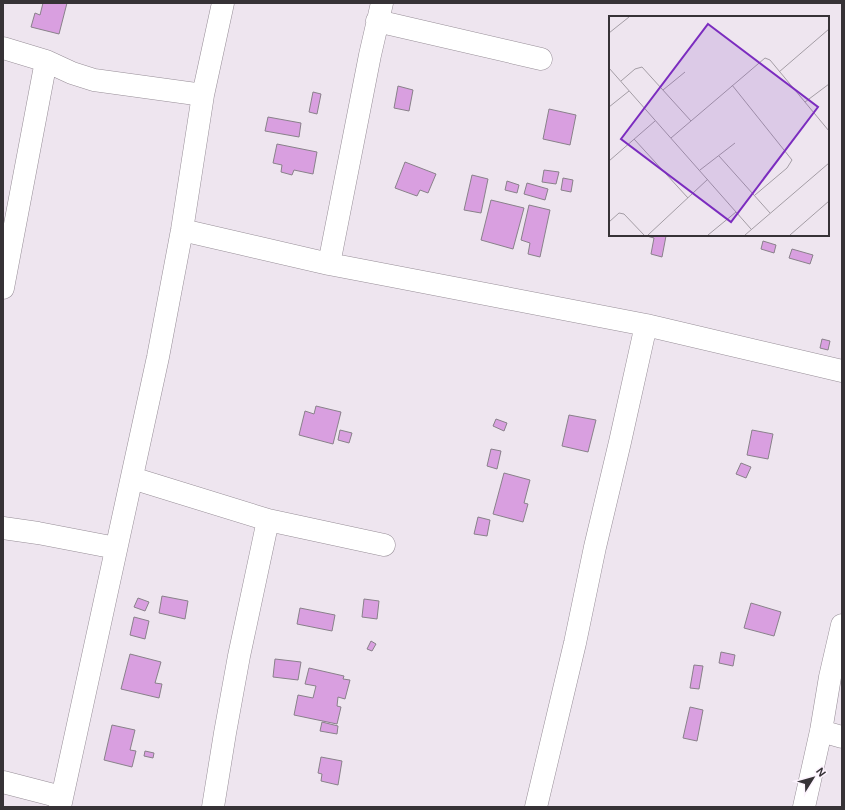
<svg xmlns="http://www.w3.org/2000/svg" width="845" height="810" font-family="'DM Sans',sans-serif">
	<style>
		.building { fill: #d99fe0; stroke: #89818a }
		.lines { fill: none; stroke-linecap: round; stroke-linejoin: round }
		.minor-casing { stroke: #978e97; stroke-width: 23 }
		.minor { stroke: #fff; stroke-width: 22 }
		.inset-road { fill: none; stroke: #a49da5; stroke-width: 1 }
		.view { fill: #7b2cbf; fill-opacity: 0.15; stroke: #7b2cbf; stroke-width: 2 }
		.inset-edge { fill: none; stroke: #363236; stroke-width: 2 }
	</style>
	<rect width="100%" height="100%" fill="#eee5ef"/>
	<path class="building" d="M43,3H67L59,34L31,27L35,13L40,15Z
		M398,86L413,90L409,111L394,108Z
		M313,92L321,94L317,114L309,112Z
		M549,109L576,115L570,145L543,139Z
		M268,117L301,123L299,137L265,131Z
		M277,144L317,152L313,174L294,170L292,175L281,172L282,165L273,163Z
		M405,162L436,174L428,193L420,190L417,196L395,188Z
		M544,170L559,172L556,184L542,182Z
		M472,175L488,179L481,213L464,210Z
		M563,178L573,180L571,192L561,190Z
		M507,181L519,185L517,193L505,190Z
		M527,183L548,189L545,200L524,194Z
		M491,200L524,208L513,249L481,240Z
		M529,205L550,210L540,257L528,254L530,243L521,240Z
		M643,235L666,236L662,257L651,254L654,238Z
		M763,241L776,245L774,253L761,249Z
		M792,249L813,255L810,264L789,258Z
		M822,339L830,341L828,350L820,348Z
		M316,406L341,412L333,444L299,435L305,411L314,414Z
		M569,415L596,420L588,452L562,446Z
		M496,419L507,423L504,431L493,426Z
		M340,430L352,433L349,443L338,440Z
		M752,430L773,434L768,459L747,455Z
		M491,449L501,451L497,469L487,466Z
		M741,463L751,467L746,478L736,474Z
		M504,473L530,480L524,503L528,504L523,522L493,514Z
		M478,517L490,520L487,536L474,534Z
		M162,596L188,601L185,619L159,613Z
		M138,598L149,602L145,611L134,607Z
		M364,599L379,601L377,619L362,617Z
		M751,603L781,612L774,636L744,628Z
		M300,608L335,615L332,631L297,624Z
		M134,617L149,621L145,639L130,635Z
		M371,641L376,644L372,651L367,649Z
		M721,652L735,655L733,666L719,663Z
		M130,654L161,662L155,683L162,684L159,698L121,689Z
		M275,659L301,662L298,680L273,677Z
		M694,665L703,666L699,689L690,688Z
		M309,668L344,676L343,679L350,680L345,699L338,697L337,706L341,707L337,724L294,715L298,695L313,698L316,686L305,684Z
		M690,707L703,710L697,741L683,738Z
		M322,722L338,726L337,734L320,731Z
		M112,725L135,730L130,750L136,751L132,767L104,760Z
		M145,751L154,753L153,758L144,756Z
		M321,757L342,761L338,785L321,781L322,774L318,773Z"/>
	<g class="lines">
		<g class="minor-casing">
			<path id="minor" d="M377,21L541,59
				M3,48L46,61L72,73L94,80L203,95
				M182,230L329,264L397,277L646,325L842,371
				M329,264L370,55L382,3
				M3,288L46,61
				M132,478L268,520L384,545
				M3,528L38,533L116,548
				M821,731L842,737
				M3,782L61,797
				M60,807L158,357L182,230L203,95L223,3
				M213,807L225,733L239,656L268,520
				M536,807L575,643L595,547L620,442L646,325
				M804,807L821,731L830,677L842,625"/>
		</g>
		<use href="#minor" class="minor"/>
	</g>
	<g transform="translate(609 16)">
		<rect width="220" height="220" fill="#eee5ef"/>
		<path class="inset-road" d="M0,17L20,1M0,52L142,213M170,56L220,13M12,65L26,53L33,51L82,105M123,69L183,144L178,152L146,179M54,74L76,56M196,86L220,68M0,91L20,75M62,122L156,42L161,44L220,115M25,123L79,182M110,140L161,197M0,145L46,105M91,154L126,127M0,206L10,197L15,198L35,219M39,219L99,163M99,219L127,196M136,219L220,147M181,219L220,185"/>
		<path class="view" d="M99,8L209,91L122,206L12,123Z"/>
		<rect width="220" height="220" class="inset-edge"/>
	</g>
	<rect width="845" height="810" fill="none" stroke="#363236" stroke-width="8"/>
	<g transform="translate(813 778) rotate(53)" stroke="#fcf3fd" stroke-width="3" paint-order="stroke">
	<path d="M0-3L7 15L0 10L-7 15Z" fill="#363236"/>
	<text y="-6" font-size="11" font-weight="bold" text-anchor="middle" fill="#363236">N</text>
	</g>
</svg>
